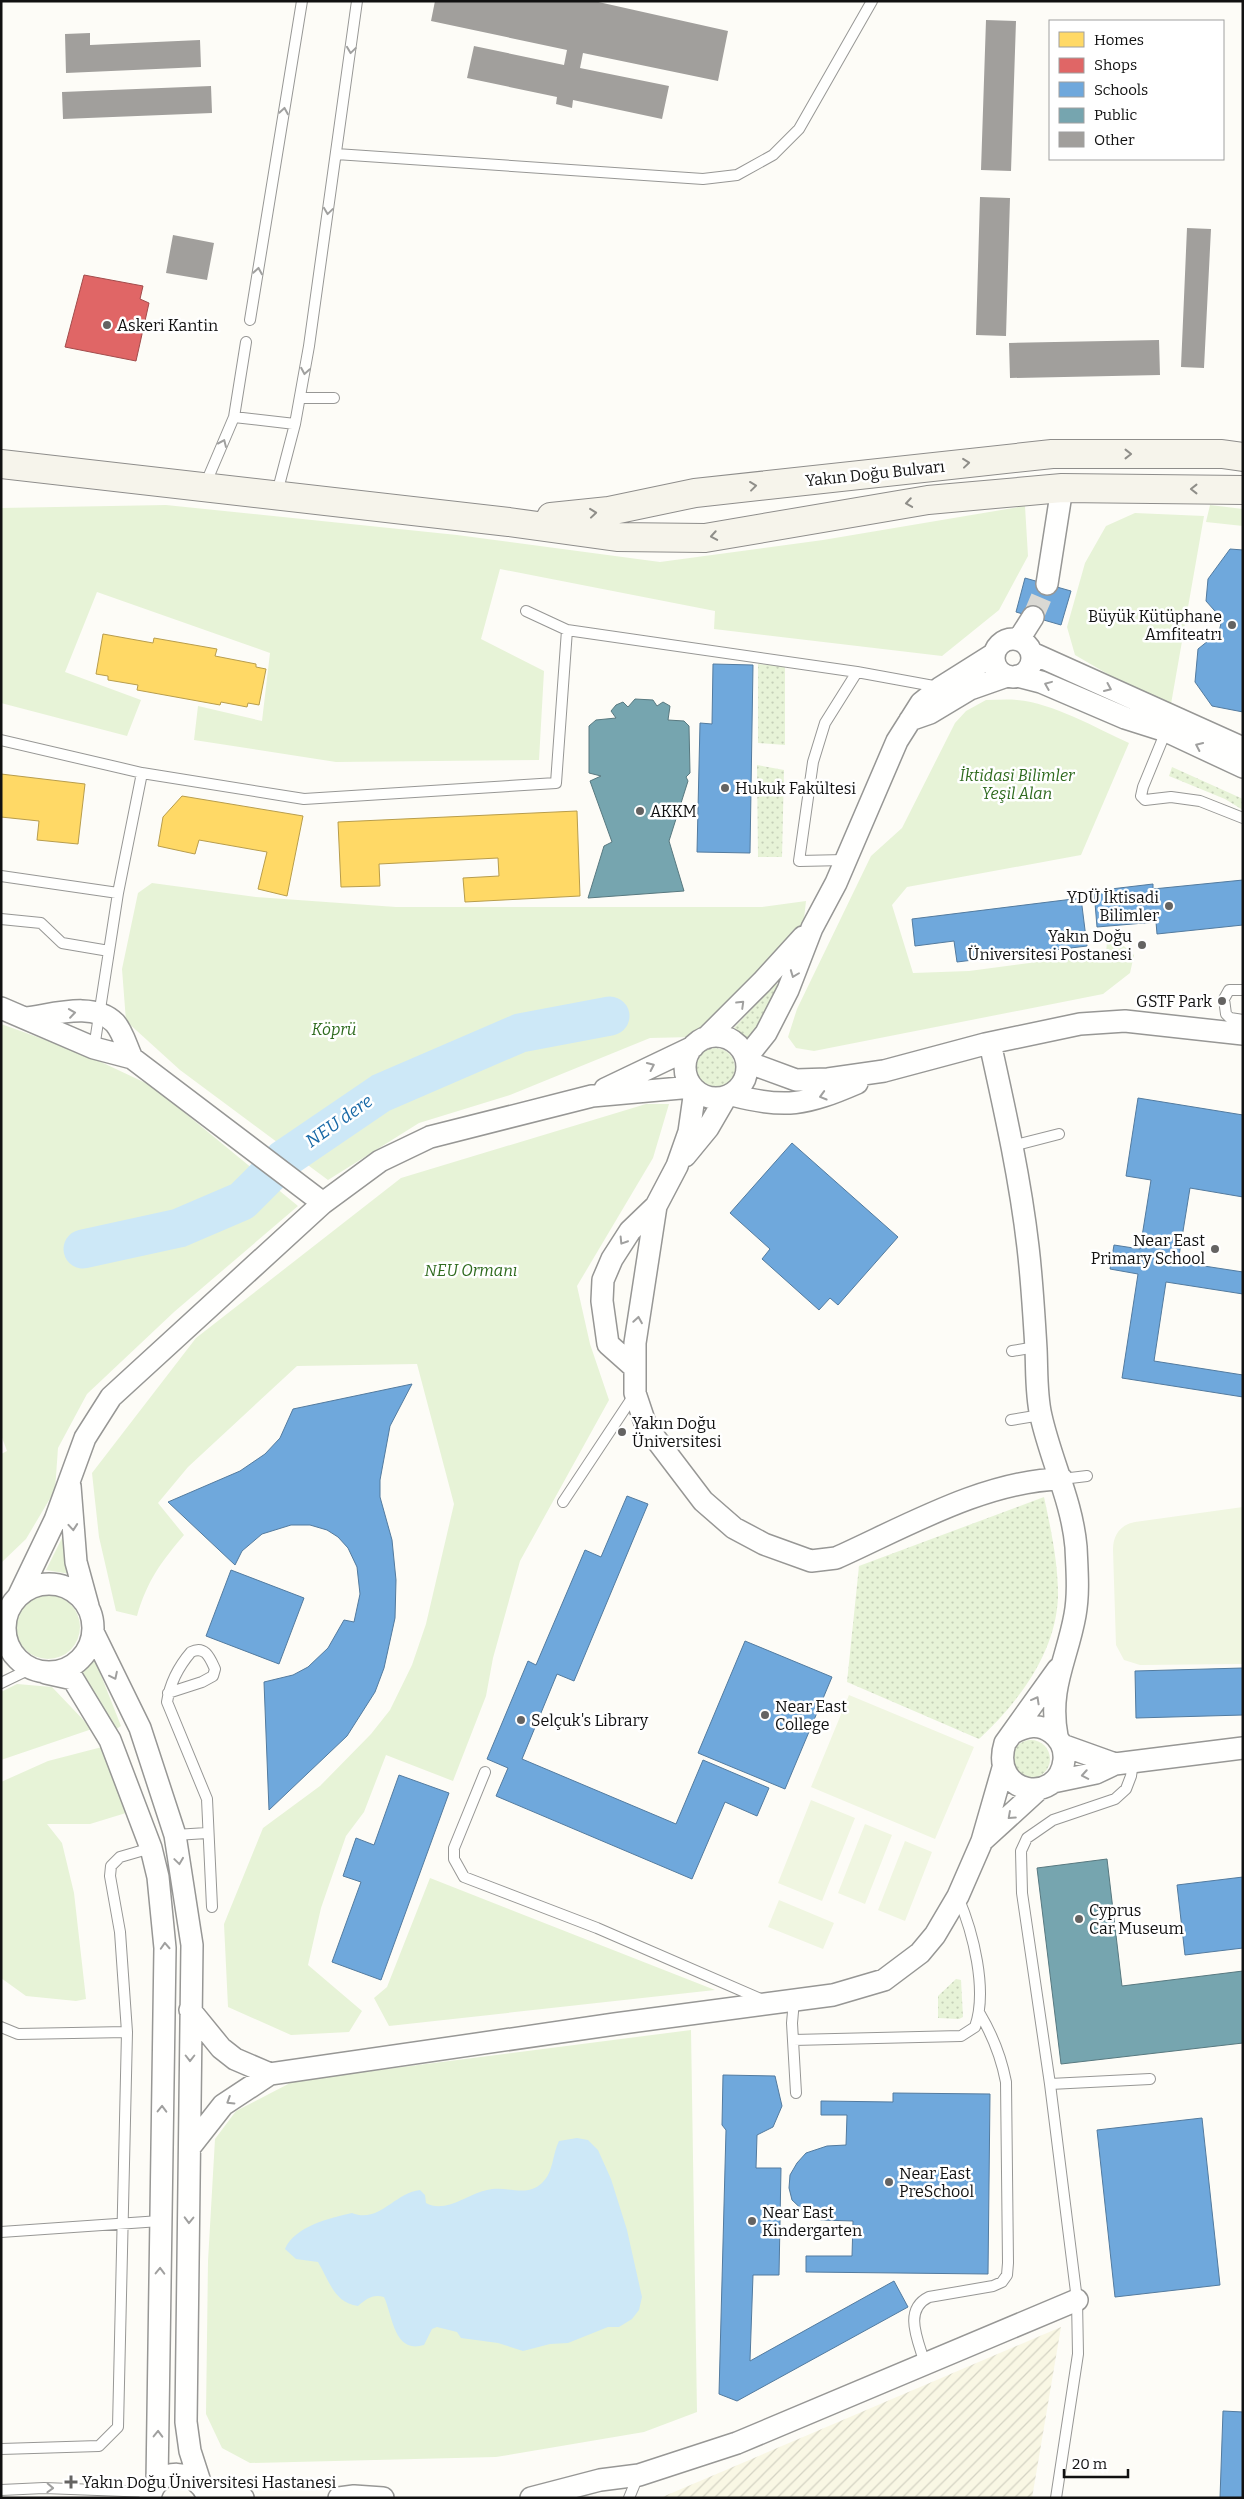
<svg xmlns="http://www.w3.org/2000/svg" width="1244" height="2499" font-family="Bitter,serif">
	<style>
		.farmland { fill: url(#farmland-furrows) }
		.grass { fill: url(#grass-dots) }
		.park { fill: #e7f3d7 }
		.pitch { fill: #f0f6e1 }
		.water { fill: #cde8f7 }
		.homes { fill: #ffd966; stroke: #b89d4c }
		.shops { fill: #e06666; stroke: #a24c4c }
		.schools { fill: #6fa8dc; stroke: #537b9f }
		.public { fill: #76a5af; stroke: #587980 }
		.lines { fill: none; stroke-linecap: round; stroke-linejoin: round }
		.river { stroke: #cde8f7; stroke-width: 39 }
		.building { fill: #a19f9c }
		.minor-tunnel { stroke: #dad9d4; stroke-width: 21; stroke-dasharray: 21 11; stroke-linecap: butt }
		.service-casing { stroke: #979795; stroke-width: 12 }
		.minor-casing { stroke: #979795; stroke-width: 24 }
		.secondary-casing { stroke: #8e8d8b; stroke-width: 30 }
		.service { stroke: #fffffe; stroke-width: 10 }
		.minor { stroke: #fffffe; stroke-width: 21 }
		.secondary { stroke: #f6f4eb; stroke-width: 28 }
		.oneway { stroke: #a0a09f }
		.oneway2 { stroke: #8f8e89 }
		.poi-dot { fill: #646362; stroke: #fff; stroke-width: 2 }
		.labels { text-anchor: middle; stroke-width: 5; stroke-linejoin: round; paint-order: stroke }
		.poi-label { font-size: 16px; fill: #111; stroke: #fff; text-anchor: start }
		.street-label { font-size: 16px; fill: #111; stroke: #fff }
		.park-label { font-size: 16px; font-style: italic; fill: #2f6b1f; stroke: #fff }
		.water-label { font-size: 18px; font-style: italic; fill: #1768a6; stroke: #fff }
	</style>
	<defs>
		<pattern id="farmland-furrows" width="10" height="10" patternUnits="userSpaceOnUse" patternTransform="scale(1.25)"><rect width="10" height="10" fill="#f9f7e4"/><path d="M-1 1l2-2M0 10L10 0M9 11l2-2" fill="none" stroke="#d4d3c3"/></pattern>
		<pattern id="grass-dots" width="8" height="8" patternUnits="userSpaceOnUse" patternTransform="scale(1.25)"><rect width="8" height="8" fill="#e7f3d7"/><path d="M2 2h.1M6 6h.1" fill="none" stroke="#c5cfb8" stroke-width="1.8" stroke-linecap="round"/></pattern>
	</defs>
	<rect width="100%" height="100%" fill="#fdfcf7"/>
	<path class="farmland" d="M1061,2327L1032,2498H660Z"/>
	<path class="grass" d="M758,664L785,666V745L758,743Z
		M757,765L784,770L782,857H758Z
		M1172,767L1243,799V810L1225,799L1169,776Z
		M776,983L779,986L757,1026L751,1043L734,1028Z
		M695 1068a20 20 0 1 1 40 0a20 20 0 1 1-40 0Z
		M1044,1497C1051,1530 1058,1562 1058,1595C1057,1652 1018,1703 979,1739L847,1682L859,1566Z
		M1012 1759a19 19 0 1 1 38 0a19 19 0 1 1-38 0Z
		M956,1979L961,1980L963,2017L959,2019L938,2018V1996Z"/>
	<path class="park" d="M166,505L457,535L660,562L823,540L1025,506L1028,556L999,610L942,656L714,629L715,611L500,569L481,639L544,671L539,760L336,762L194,740L198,706L262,721L270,653L97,592L65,672L141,700L127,736L1,703V508Z
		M1210,505L1243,509V526L1206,522Z
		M1135,513L1204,516L1171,704L1142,694L1075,655L1067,627L1085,563L1106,526Z
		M986,700C996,700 1007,699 1017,700C1053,703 1096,728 1129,743L1081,855L907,887L892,905L913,973L969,971L1106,953L1108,932L1134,955L1130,973L1103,994L814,1051L796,1048L788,1037L797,1009L871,856L902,828L955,723L966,711Z
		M152,883L256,897L396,907H762L806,901L803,928L705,1032L693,1037L650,1038L510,1095L419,1123L328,1180L180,1070L126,1021L122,969L138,893Z
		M1,1024L82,1053L152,1086L298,1206L174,1312L87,1394L58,1448L55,1490L26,1539L1,1563V1454L7,1451L1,1435Z
		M646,1104H669L653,1158L577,1286L590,1344L609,1400L520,1561L493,1658L486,1696L453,1781L386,1755L364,1812L346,1836L321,1908L308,1965L362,2011L349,2032L291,2035L228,2007L224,1924L263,1828L320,1786L371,1734L390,1710L412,1665L426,1624L454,1504L417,1364L297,1366L188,1467L158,1503L184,1535C161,1562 147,1581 137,1616L116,1611L99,1537L92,1473L196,1338L401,1178Z
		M64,1534L70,1574L46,1570Z
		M16 1627a32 32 0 1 1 64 0a32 32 0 1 1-64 0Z
		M93,1655L121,1726L113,1731L75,1674Z
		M17,1684L52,1687L92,1729L1,1760V1692Z
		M102,1747L126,1813L90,1824H47L62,1843L74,1893L86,1999L76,2001L26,1996L1,1978V1782L48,1761Z
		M430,1878L715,1990L389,2026L374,1998L387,1987Z
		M691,2030L697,2412L644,2432L496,2457L250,2463L222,2448L206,2414L208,2261L215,2139L236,2111L294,2081Z"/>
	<path class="pitch" d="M1243,1507V1664L1140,1665L1124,1660L1116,1645L1113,1550C1113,1535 1120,1525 1135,1522Z
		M849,1695L974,1747L935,1839L811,1787Z
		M811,1800L855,1818L822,1901L778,1883Z
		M865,1824L892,1835L865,1904L838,1893Z
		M905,1841L932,1852L905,1921L878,1910Z
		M779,1900L834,1923L823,1949L768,1927Z"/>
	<path class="water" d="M577,2138L588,2140L598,2150L611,2179L627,2230L642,2297L639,2310L632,2319L619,2327H608L568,2343L550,2344L523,2351L498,2343L461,2338L457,2332L437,2327L432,2329L424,2345C394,2354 393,2317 384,2297C372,2294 367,2299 358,2306C334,2303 329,2280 318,2262L296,2259L285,2249C295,2226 330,2218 352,2213C379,2224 394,2193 420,2190L425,2195L426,2203C445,2214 468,2194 487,2190C507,2185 526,2198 542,2183C554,2172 552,2155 559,2141Z"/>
	<path class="homes" d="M103,634L153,643L154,638L217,649L215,656L256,664V667L266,669L259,705L248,703L247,707L221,702L220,705L137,690L138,685L108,680V676L96,674Z
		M1,774L85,784L78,844L37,840L39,821L1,817Z
		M182,796L303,816L287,896L258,889L267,852L199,840L195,854L158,846L163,817Z
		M577,811L580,896L465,902L463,878L499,876L498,858L379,864L380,886L341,887L338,822Z"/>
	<path class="shops" d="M84,275L143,286L140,299L149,303L136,361L65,347Z"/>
	<path class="schools" d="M1230,549L1243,550V712L1212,706L1195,682L1198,649L1219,632L1222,619L1206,601L1208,579Z
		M1025,578L1071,591L1061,625L1016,612Z
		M713,664L753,665L750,853L697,852L700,723L712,724Z
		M1243,880V925L1157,934L1156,922L1097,927L1094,891L1153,884V889Z
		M1081,898L1087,946L957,962L954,941L915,946L912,919Z
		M1138,1098L1243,1115V1197L1190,1188L1178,1262L1243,1272V1294L1166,1282L1154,1361L1243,1375V1397L1122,1378L1138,1274L1110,1269L1114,1245L1140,1249L1151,1180L1126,1176Z
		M792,1143L898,1237L838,1305L830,1298L819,1310L762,1259L770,1249L730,1213Z
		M412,1384L390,1426L380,1480V1497L392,1540L396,1580L395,1618L384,1668L375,1692L347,1736L269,1810L264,1682L293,1675L308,1667L328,1648L344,1620L354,1622L360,1594L357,1567L348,1548L338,1537L327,1530L310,1525H291L262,1534L242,1551L235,1565L168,1502L240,1471L265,1454L280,1438L293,1409Z
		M627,1496L648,1504L574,1681L557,1674L522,1759L676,1824L703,1760L769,1788L757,1816L725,1802L692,1879L496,1796L508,1768L487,1759L528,1661L536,1665L585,1550L601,1557Z
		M231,1570L304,1598L279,1664L206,1636Z
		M745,1641L832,1677L785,1789L698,1753Z
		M1243,1668V1715L1136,1718L1135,1671Z
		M399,1775L449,1793L381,1980L332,1962L361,1882L343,1876L356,1838L374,1845Z
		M1243,1877V1948L1185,1955L1177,1885Z
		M723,2075L775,2076L782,2106L773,2127L757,2135L756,2168H781L779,2275H753L750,2361L894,2281L908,2307L737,2401L719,2394L726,2130L722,2125Z
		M893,2093L990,2094L988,2274L806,2272V2256H852L853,2221L821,2220L809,2216L792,2200L789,2188L790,2175L797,2163L806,2153L827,2146L846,2145L847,2115H821V2101L893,2102Z
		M1202,2118L1220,2285L1115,2297L1097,2130Z
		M1223,2411L1243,2412V2498H1220Z"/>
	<path class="public" d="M635,699L653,700L657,706L663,702L670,706L668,720L684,721L689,726L690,773L686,777L688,781L669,841L684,891L588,898L604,846L612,842L590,781L601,776L589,773V726L596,720L616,718L611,711L616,705L623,702L628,707Z
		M1107,1859L1122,1986L1243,1971V2043L1061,2064L1037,1868Z"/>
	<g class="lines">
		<path class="river" d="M83,1249L179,1228L242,1201L284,1159L381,1093L520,1033L610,1016"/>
	</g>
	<path class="building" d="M435,1H594L728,31L718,81L583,53L580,68L669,86L662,119L573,100L572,108L556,104L557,97L467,78L474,46L564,65L567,50L431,21Z
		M986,20L1016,21L1011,171L981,170Z
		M90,33V45L200,40L201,67L66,73L65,34Z
		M211,86L212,113L63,119L62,92Z
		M980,197L1010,198L1006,336L976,335Z
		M1187,228L1211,229L1204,368L1181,367Z
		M173,235L214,243L207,280L166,273Z
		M1159,340L1160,375L1010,378L1009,343Z"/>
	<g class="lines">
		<path class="minor-tunnel" d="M1033,617L1047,584"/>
		<g class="service-casing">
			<path id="service" d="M336,154L703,179L737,175L773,155L799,129L872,1
				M250,320L302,1
				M300,398H334
				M234,417L295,424
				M205,485L234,417L246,342
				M277,493L295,424L309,346L357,1
				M526,611L567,630L857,672L939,687
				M1166,731L1143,787L1141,796L1145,800L1171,797L1200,801L1243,818
				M1,740L142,773L304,799L556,783L567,630
				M845,860L799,861L813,762L825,723L857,672
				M1,876L118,893
				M1,919L41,923L62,943L109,951
				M1243,990H1229L1224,999L1226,1014L1230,1018L1243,1020
				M94,1048L118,893L142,773
				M1012,1146L1059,1134
				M1012,1351L1036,1347
				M1011,1420L1041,1415
				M1062,1479L1087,1476
				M563,1502L634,1395
				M1,1683L30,1669
				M168,1693L202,1682L213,1676L215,1669C210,1658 205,1645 191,1652C179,1666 170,1683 167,1702L207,1799L212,1907
				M485,1772L454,1848V1859L464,1877L597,1928L763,2000
				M175,1835L207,1833
				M794,2000L792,2023L796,2093
				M1,2027L18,2034L127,2032
				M793,2040L961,2036L975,2027C988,1990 973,1932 958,1897
				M1050,2084L1150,2079
				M1,2232L160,2221
				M925,2364C919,2342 902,2310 929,2297L993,2286L1002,2282L1007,2275L1008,2263L1006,2082C1001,2056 993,2036 980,2014
				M1,2449L99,2446L118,2427L127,2032L120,1932L110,1876L111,1866L120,1857L151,1848
				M1,2490L44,2488L151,2492
				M629,2498L638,2476
				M1056,2498L1078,2354L1077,2300L1050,2084L1022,1893L1021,1851L1027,1838L1053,1820L1115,1799L1126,1789L1131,1776L1133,1762"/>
		</g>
		<g class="minor-casing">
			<path id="minor" d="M1047,584L1062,488
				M994 658a19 19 0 1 1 38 0a19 19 0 1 1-38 0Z
				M1019,639L1033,617
				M1032,653L1243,748
				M1017,676L1041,682L1125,718L1166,731L1243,767
				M910,720L930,713L970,689L1007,676
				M1,1008L94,1048L132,1058L323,1203
				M26,1018C52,1015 94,1001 115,1023C123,1032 127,1048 132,1058
				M685 1067a31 31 0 1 1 62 0a31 31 0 1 1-62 0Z
				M706,1038L762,982L803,937
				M990,1043C1005,1111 1020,1178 1028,1247C1032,1281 1034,1315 1036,1349C1037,1371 1036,1395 1041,1416C1051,1461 1072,1501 1076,1547C1077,1570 1079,1593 1075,1615C1067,1660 1048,1688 1057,1736
				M746,1058L766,1033L788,990L812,928L836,883L897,741L921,703L940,688L994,654
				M747,1062L796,1080L828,1079L884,1071L985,1044L1080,1024L1125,1021L1243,1034
				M605,1089L693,1047
				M732,1095C785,1109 806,1105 857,1083
				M685,1156L708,1128L726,1097
				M656,1206L635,1343V1393L646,1426L703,1501L734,1528L764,1544L811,1561L836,1558C905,1527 986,1480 1062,1479
				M635,1368L608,1344L602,1301L603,1280L612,1259L630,1231L656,1206L677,1166L689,1132L695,1090
				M70,1486L76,1562L88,1606
				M5 1628a44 44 0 1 1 88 0a44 44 0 1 1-88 0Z
				M19,1595L55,1520L85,1438L111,1397L323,1203L380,1161L430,1137L592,1096L692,1087
				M93,1632L140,1728L175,1835L192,1945L186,2422L190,2451L200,2482
				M46,1673L73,1679L110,1740L151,1848L158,1877L165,1948L157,2483
				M1013,1733C1026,1726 1039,1723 1052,1733C1060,1739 1065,1749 1064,1760C1059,1806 989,1795 1005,1743L1058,1669
				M1062,1745L1115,1764
				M1053,1782L1096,1773L1115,1764L1243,1748
				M982,1841L1039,1789
				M190,2010L221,2048L235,2059L270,2074
				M190,2147L223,2105L270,2074L615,2024L833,1995L884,1980L920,1953L935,1935L958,1896L982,1841L1003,1768
				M203,2487L243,2498
				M150,2498C156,2465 198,2468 208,2498
				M339,2498L354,2496L383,2498
				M531,2498L600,2480L639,2475L737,2443L1077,2300"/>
		</g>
		<g class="secondary-casing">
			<path id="secondary" d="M1,464L509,522L617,537L705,538L928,500L1062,488L1243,490
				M551,517L609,511L695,493L1052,454H1222L1243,457"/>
		</g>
		<use href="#service" class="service"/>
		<use href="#minor" class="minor"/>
		<use href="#secondary" class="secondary"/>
	</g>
	<defs><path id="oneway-chevron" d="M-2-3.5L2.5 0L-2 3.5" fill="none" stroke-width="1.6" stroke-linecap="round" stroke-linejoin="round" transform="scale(1.25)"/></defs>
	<g class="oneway">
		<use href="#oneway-chevron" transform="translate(351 50) rotate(98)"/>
		<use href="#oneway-chevron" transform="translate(284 111) rotate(-81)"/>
		<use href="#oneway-chevron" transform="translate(328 211) rotate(98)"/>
		<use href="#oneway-chevron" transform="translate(258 271) rotate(-81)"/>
		<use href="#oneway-chevron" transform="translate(305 371) rotate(100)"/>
		<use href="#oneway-chevron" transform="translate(223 443) rotate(-66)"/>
		<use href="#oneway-chevron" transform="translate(1048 685) rotate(-158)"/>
		<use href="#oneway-chevron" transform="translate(1108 688) rotate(24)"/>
		<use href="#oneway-chevron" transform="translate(1199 746) rotate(-155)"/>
		<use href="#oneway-chevron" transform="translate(794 974) rotate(111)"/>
		<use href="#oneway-chevron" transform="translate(741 1004) rotate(-44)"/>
		<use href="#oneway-chevron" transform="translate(72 1013) rotate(-8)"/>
		<use href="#oneway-chevron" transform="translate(651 1066) rotate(-25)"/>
		<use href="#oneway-chevron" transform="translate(823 1096) rotate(164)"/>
		<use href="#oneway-chevron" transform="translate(623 1241) rotate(122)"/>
		<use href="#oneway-chevron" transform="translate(638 1320) rotate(-81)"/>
		<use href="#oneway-chevron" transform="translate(73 1527) rotate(85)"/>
		<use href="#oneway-chevron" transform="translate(114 1676) rotate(64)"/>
		<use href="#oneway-chevron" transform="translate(1036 1700) rotate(-61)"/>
		<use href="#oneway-chevron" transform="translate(1085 1775) rotate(170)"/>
		<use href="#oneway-chevron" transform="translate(1011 1816) rotate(138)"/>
		<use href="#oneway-chevron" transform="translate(179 1861) rotate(82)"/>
		<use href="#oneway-chevron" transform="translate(165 1946) rotate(-93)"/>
		<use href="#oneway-chevron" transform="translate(190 2058) rotate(90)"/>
		<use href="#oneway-chevron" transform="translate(230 2101) rotate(148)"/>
		<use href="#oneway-chevron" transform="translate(162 2109) rotate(-89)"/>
		<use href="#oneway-chevron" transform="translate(189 2220) rotate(91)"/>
		<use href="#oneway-chevron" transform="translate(160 2271) rotate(-89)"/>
		<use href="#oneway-chevron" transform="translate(158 2434) rotate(-89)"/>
		<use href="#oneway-chevron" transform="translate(50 2488) rotate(2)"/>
	</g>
	<g class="oneway2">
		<use href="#oneway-chevron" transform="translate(1128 454)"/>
		<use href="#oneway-chevron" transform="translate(966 463) rotate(-6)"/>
		<use href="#oneway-chevron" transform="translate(753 486) rotate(-7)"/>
		<use href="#oneway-chevron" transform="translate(1194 489) rotate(-180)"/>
		<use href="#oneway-chevron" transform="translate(909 503) rotate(171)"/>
		<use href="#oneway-chevron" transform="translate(593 513) rotate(-6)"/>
		<use href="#oneway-chevron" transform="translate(714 536) rotate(170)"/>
	</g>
	<g class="poi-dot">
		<circle cx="107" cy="325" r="5"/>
		<circle cx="1232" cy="625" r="5"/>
		<circle cx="725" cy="788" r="5"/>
		<circle cx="640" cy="811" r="5"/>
		<circle cx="1169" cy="906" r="5"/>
		<circle cx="1142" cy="945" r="5"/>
		<circle cx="1222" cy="1001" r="5"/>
		<circle cx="1215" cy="1249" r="5"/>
		<circle cx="622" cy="1432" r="5"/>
		<circle cx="765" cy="1715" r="5"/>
		<circle cx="521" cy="1720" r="5"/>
		<circle cx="1079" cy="1919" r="5"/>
		<circle cx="889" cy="2182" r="5"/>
		<circle cx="752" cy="2221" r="5"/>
		<path d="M68.5 2474.5h5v5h5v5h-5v5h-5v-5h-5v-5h5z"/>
	</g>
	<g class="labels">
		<g class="poi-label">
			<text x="117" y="331">Askeri Kantin</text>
			<text x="1222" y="622" text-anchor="end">Büyük Kütüphane<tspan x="1222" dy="18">Amfiteatrı</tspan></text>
			<text x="735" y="794">Hukuk Fakültesi</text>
			<text x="650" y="817">AKKM</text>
			<text x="1159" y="903" text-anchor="end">YDÜ İktisadi<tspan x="1159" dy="18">Bilimler</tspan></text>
			<text x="1132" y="942" text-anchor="end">Yakın Doğu<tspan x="1132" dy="18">Üniversitesi Postanesi</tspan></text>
			<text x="1212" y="1007" text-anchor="end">GSTF Park</text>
			<text x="1205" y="1246" text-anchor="end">Near East<tspan x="1205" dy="18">Primary School</tspan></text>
			<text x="632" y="1429">Yakın Doğu<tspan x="632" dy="18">Üniversitesi</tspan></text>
			<text x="775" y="1712">Near East<tspan x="775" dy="18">College</tspan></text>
			<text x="531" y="1726">Selçuk's Library</text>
			<text x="1089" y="1916">Cyprus<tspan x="1089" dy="18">Car Museum</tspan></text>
			<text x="899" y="2179">Near East<tspan x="899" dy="18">PreSchool</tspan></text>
			<text x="762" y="2218">Near East<tspan x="762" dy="18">Kindergarten</tspan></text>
			<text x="82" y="2488">Yakın Doğu Üniversitesi Hastanesi</text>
		</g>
		<g class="street-label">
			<text transform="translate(875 473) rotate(-6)" y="6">Yakın Doğu Bulvarı</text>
		</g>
		<g class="park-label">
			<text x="1017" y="781">İktidasi Bilimler<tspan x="1017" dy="18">Yeşil Alan</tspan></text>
			<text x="334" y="1035">Köprü</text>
			<text x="471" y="1276">NEU Ormanı</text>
		</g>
		<g class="water-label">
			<text transform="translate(339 1121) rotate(-35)" y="6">NEU dere</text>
		</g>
	</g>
	<rect width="1244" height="2499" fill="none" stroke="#111111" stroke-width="5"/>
	<rect x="1049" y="20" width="175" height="140" fill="#ffffff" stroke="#a0a0a0"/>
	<rect x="1059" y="32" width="25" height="15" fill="#ffd966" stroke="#a0a0a0"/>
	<text x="1094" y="45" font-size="15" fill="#111111">Homes</text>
	<rect x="1059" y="58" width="25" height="15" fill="#e06666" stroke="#a0a0a0"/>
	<text x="1094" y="70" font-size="15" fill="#111111">Shops</text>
	<rect x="1059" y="82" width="25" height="15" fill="#6fa8dc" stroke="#a0a0a0"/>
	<text x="1094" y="95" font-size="15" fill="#111111">Schools</text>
	<rect x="1059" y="108" width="25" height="15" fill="#76a5af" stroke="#a0a0a0"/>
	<text x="1094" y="120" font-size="15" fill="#111111">Public</text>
	<rect x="1059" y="132" width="25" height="15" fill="#a19f9c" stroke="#a0a0a0"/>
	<text x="1094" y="145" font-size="15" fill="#111111">Other</text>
	<path d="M1064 2469v8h64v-8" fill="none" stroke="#111111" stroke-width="2.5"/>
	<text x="1072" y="2469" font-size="15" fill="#111111" stroke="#ffffff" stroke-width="4" paint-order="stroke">20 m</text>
</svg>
